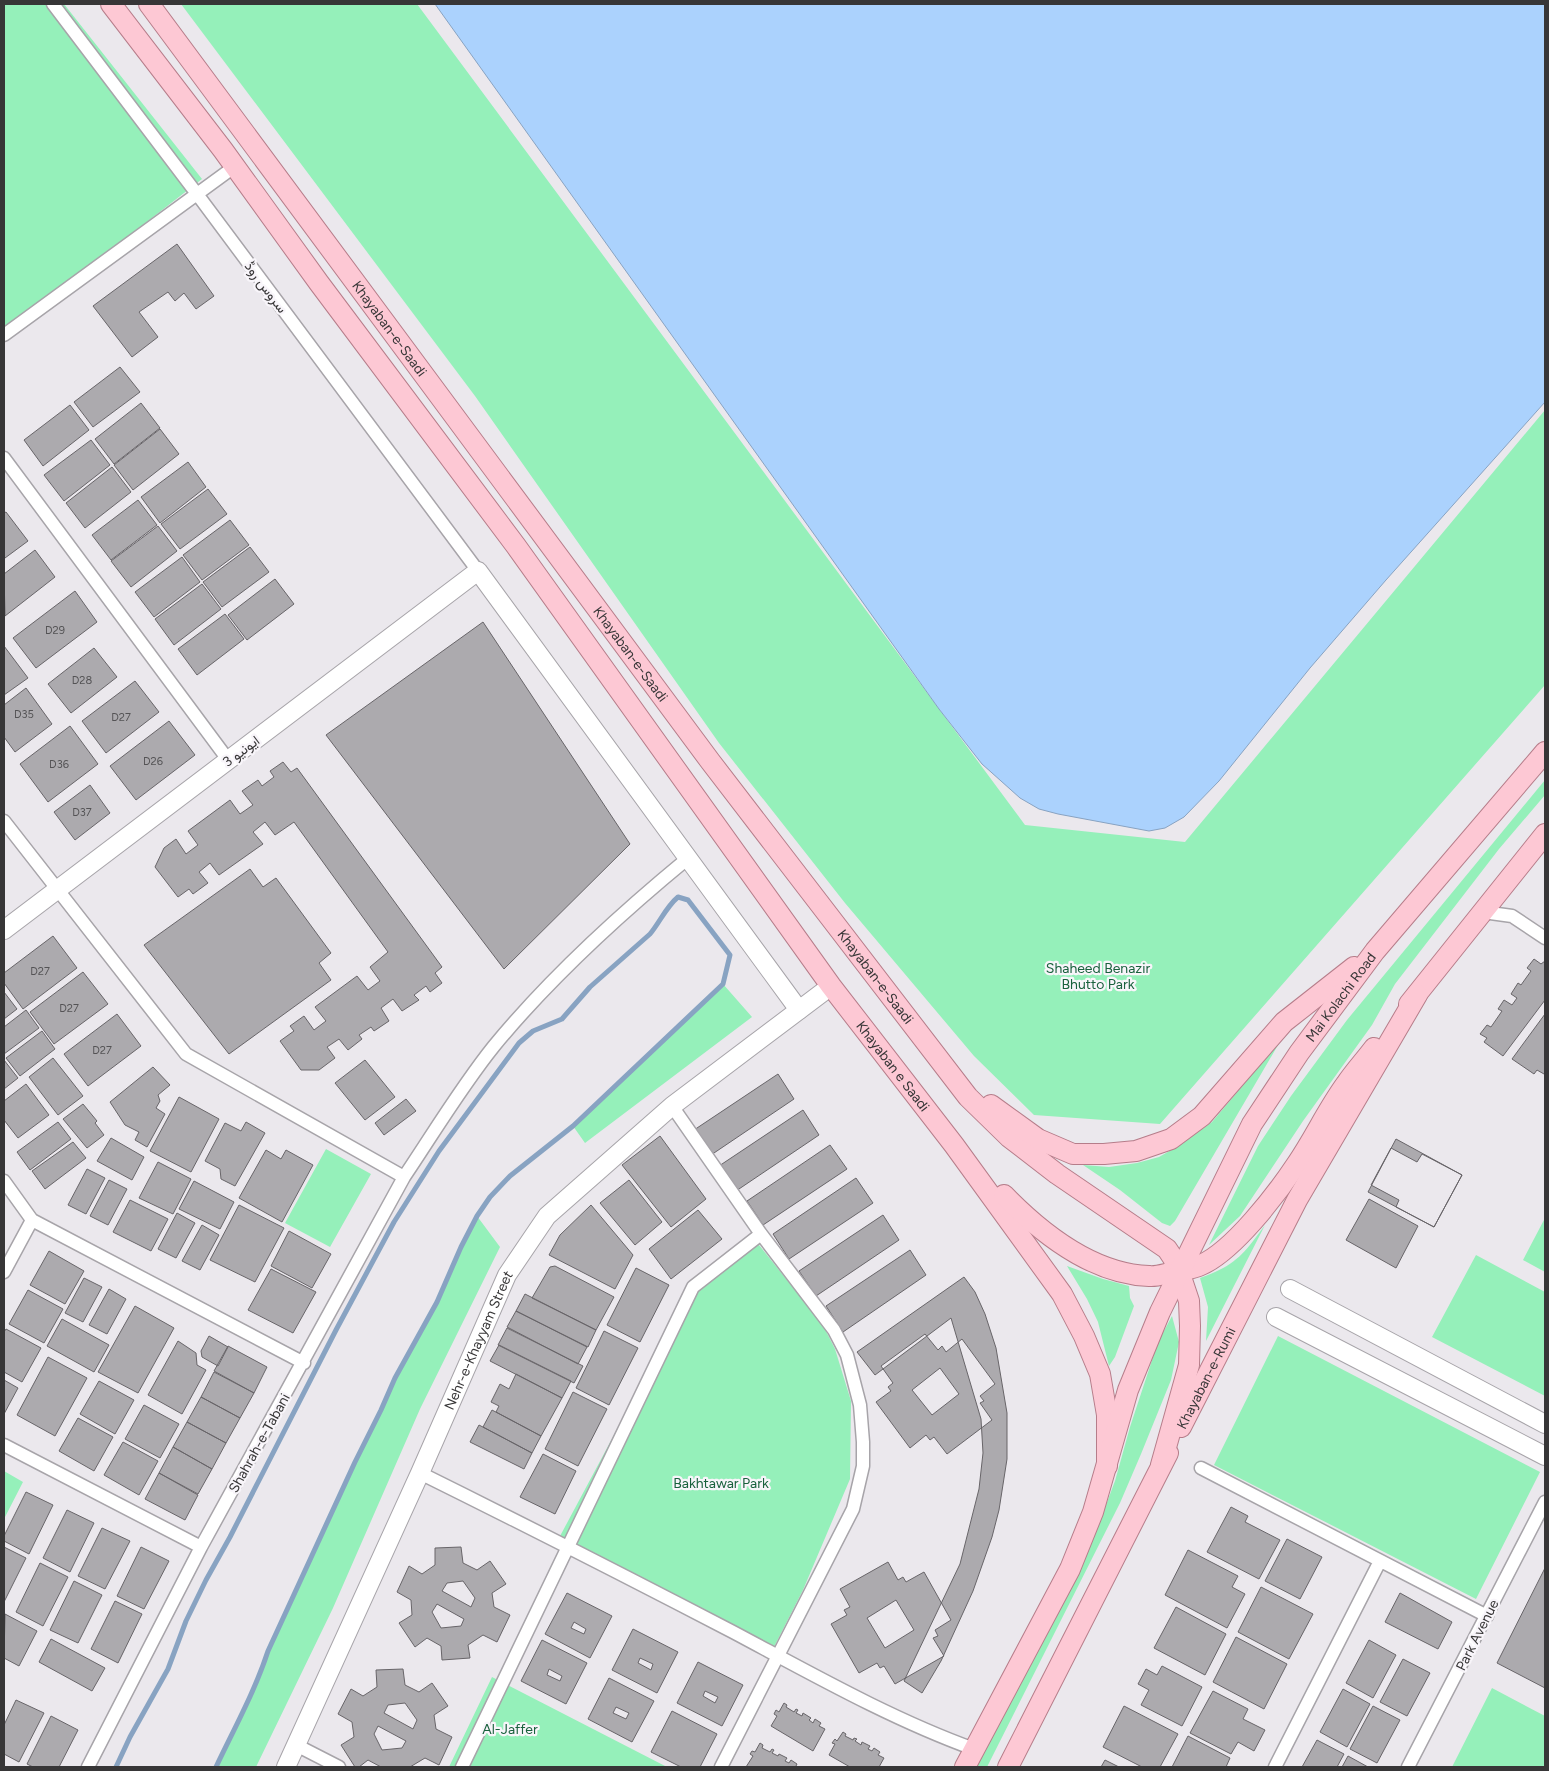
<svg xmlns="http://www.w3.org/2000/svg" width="1549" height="1771" font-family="Figtree,Vazirmatn,sans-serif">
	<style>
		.green { fill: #95f0ba }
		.water { fill: #abd2fd; stroke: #88a3c2 }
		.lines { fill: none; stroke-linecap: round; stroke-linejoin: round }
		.stream { stroke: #88a3c2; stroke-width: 5 }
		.building { fill: #acaaae; stroke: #686569; fill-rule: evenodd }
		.street-casing { stroke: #a7a4a9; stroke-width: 15 }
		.secondary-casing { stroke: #a7a4a9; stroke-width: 20 }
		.primary-casing { stroke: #b67d8a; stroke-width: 22 }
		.street { stroke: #fff; stroke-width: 12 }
		.secondary { stroke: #fff; stroke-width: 18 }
		.primary { stroke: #fdc8d4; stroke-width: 20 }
		.labels { text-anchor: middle; stroke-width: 4.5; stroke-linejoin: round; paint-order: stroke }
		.number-label { font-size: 11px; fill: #545355 }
		.street-label { font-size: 14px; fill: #373637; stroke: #f8f5fa }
		.park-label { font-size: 14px; fill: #19613d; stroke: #f8f5fa }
	</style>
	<rect width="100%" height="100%" fill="#ebe8ed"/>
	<path class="green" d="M4,4H64L202,179L4,333Z
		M181,4H417L1025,825L1185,842L1545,410V685L1160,1124L1034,1115L974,1056L845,903L719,743L475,396Z
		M1545,780V795L1499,849L1395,984L1372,1025L1303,1121L1240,1216L1209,1245L1258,1146L1291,1096L1347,1020Z
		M723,984L752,1017L585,1143L573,1126Z
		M1281,1040L1175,1221L1170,1226L1162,1223L1120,1190L1083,1165L1109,1167L1137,1163L1159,1157L1180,1145L1212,1122Z
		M326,1149L371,1174L330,1247L285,1223Z
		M477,1216L500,1247L420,1409L333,1608L256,1767H216C234,1729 255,1691 268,1651L355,1462L381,1410L389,1388L437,1302L461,1247Z
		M1545,1218V1272L1523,1260Z
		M1265,1225L1206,1341L1208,1307L1200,1278C1236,1265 1243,1255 1265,1225Z
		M751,1235L823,1325L835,1349L851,1401L850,1479L803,1590L774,1647L559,1538L693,1287Z
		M1476,1255L1545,1292V1396L1432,1337Z
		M1067,1266L1103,1279L1129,1286L1130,1298L1134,1306L1115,1357L1109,1366L1098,1322L1087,1299Z
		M1172,1316L1179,1342L1171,1380L1141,1454L1120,1503L987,1767H975L1098,1526L1115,1481L1130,1427L1158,1342Z
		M1278,1336L1540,1472L1476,1599L1214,1465Z
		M4,1471L23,1482L4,1519Z
		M492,1677L667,1767H449Z
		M1492,1688L1545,1716V1767H1452Z"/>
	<path class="water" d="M435,4H1545V402L1386,580L1310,668L1219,781L1184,817L1165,828L1149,831L1058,814L1039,809L1020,798L982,764L939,709Z"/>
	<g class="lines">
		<path class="stream" d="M116,1767L130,1737L168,1669L186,1621L206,1580L230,1537L336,1330L394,1222L439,1151L519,1043L533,1031L562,1019L590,987L650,934C660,922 666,907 678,897L688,900L730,955L723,984L573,1126L510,1176L490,1197L477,1216L461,1247L437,1302L395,1378L381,1410L355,1462L268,1651C255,1691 234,1729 216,1767"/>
	</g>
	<path class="building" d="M177,244L214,296L196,309L184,293L175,301L168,292L139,312L158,337L132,357L93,306Z
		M120,367L140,392L93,427L74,402Z
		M141,403L160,428L114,464L95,439Z
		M70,405L89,430L43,466L24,440Z
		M160,429L179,454L133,490L114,465Z
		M91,440L110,465L64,501L44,475Z
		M188,462L206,487L160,523L141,497Z
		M112,467L131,492L85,528L66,503Z
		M208,489L227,514L180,549L161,524Z
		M138,500L157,525L111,560L92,535Z
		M6,512L28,541L5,558L4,556V513Z
		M230,520L249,545L202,580L183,555Z
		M158,526L177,551L131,587L111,561Z
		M250,547L269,572L222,607L203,582Z
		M35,550L55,577L5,616L4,574Z
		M182,557L200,582L154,617L135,592Z
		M275,579L294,604L247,640L228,615Z
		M202,584L221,609L174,645L155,619Z
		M75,591L97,622L36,668L13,638Z
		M225,614L244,639L197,675L178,649Z
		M483,622L630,844L504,969L326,735Z
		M4,646L28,678L4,695Z
		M94,648L117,677L71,713L48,684Z
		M135,681L159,712L106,753L82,721Z
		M26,688L52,724L15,752L4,737V705Z
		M169,721L195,755L136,800L110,766Z
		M70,726L98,764L48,802L20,764Z
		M283,762L291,772L297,768L442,967L435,973L442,983L430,992L426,986L414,995L419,1000L402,1011L393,999L381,1008L389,1021L374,1031L371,1027L359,1035L362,1039L348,1050L339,1039L327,1047L335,1058L319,1070H301L280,1041L294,1031L290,1026L304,1016L314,1030L326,1021L315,1007L357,976L368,990L380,981L370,967L388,952L294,822L275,835L265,822L253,832L263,844L219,875L210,863L199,872L208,883L193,894L189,889L178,897L155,867L164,848L176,839L186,854L198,845L188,831L230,800L240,814L253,805L242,791L258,780L262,786L274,777L270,771Z
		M90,785L110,813L75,840L54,812Z
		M250,869L263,887L276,878L331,953L319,963L331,980L229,1054L144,945Z
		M53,936L77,968L23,1009L4,983V973Z
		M1534,959L1541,964L1545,961V1000L1503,1056L1484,1042L1487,1038L1480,1034L1487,1025L1491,1027L1502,1011L1498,1009L1504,1000L1512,1005L1517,998L1511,994L1518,983L1521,985L1531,971L1527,968Z
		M83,972L108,1004L54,1044L30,1012Z
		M4,992L17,1009L4,1019Z
		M26,1010L39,1028L4,1054V1027Z
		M117,1014L141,1046L88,1086L64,1054Z
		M1545,1014V1073L1544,1074L1537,1070L1534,1074L1512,1059Z
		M42,1031L55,1049L20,1076L6,1058Z
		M53,1058L83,1096L58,1115L29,1077Z
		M4,1060L18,1078L4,1089Z
		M365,1060L395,1097L365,1120L335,1083Z
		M153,1067L170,1085L158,1095L160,1101L156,1108L165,1114L147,1147L135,1140L139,1132L125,1125L110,1102Z
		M778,1074L794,1099L711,1155L694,1130Z
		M26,1084L49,1115L18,1138L4,1120V1101Z
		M179,1097L219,1119L191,1172L150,1151Z
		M406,1099L416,1111L384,1135L375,1123Z
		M83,1104L97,1121L95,1123L104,1135L87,1148L63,1119Z
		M803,1110L819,1135L736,1191L719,1166Z
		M58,1122L71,1139L30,1170L17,1152Z
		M246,1122L265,1133L235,1186L221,1179L220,1169L205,1161L225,1123L241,1131Z
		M660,1136L706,1199L671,1227L622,1165Z
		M111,1138L144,1157L132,1180L97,1161Z
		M1396,1139L1462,1175L1434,1227L1368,1192Z
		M73,1142L86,1158L45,1189L32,1171Z
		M830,1145L847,1169L763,1225L747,1201Z
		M1391,1148L1417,1162L1422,1154L1462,1175L1434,1227L1396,1207L1399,1200L1371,1185Z
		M266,1150L281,1159L286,1150L313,1165L282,1222L239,1198Z
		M158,1162L191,1179L173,1214L139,1198Z
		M87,1169L105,1178L86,1214L68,1205Z
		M856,1178L873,1203L789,1259L773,1234Z
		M109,1180L127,1189L108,1225L90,1216Z
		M629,1180L662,1222L635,1245L600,1203Z
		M194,1181L234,1202L220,1229L179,1209Z
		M1369,1199L1418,1226L1396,1268L1346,1240Z
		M130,1200L168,1219L151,1251L113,1232Z
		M239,1205L284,1228L255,1282L210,1260Z
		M591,1205L633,1255L615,1289L549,1255L560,1235Z
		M698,1210L722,1239L671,1279L649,1249Z
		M177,1213L195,1223L176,1258L158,1249Z
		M883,1215L899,1240L816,1296L799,1271Z
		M202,1225L219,1235L200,1270L182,1261Z
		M289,1231L331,1254L312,1288L271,1266Z
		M910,1250L926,1275L843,1332L826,1306Z
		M49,1251L84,1271L65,1304L30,1285Z
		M555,1266L614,1297L596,1330L532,1298L550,1267Z
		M636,1268L669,1285L640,1342L607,1325Z
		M271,1269L316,1292L293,1333L248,1310Z
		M964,1277L975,1292L985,1314L996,1348L1007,1413V1459L999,1510L992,1537L973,1591L941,1661L922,1693L904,1681L960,1564L979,1489L983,1453L981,1419L951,1318L875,1375L857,1352Z
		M84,1278L102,1287L83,1322L65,1313Z
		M109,1289L126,1299L107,1334L89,1325Z
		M28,1290L63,1309L44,1343L9,1324Z
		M525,1294L596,1330L588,1347L516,1311Z
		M135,1306L174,1328L138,1393L98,1372Z
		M516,1311L587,1347L578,1364L507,1327Z
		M62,1319L109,1345L94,1372L47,1346Z
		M507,1328L583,1366L574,1383L498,1345Z
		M6,1329L41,1348L22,1382L4,1372V1332Z
		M604,1331L638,1348L609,1405L576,1388Z
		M925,1334L938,1350L942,1346L946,1352L962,1339L995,1384L980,1396L984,1401L980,1403L992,1420L947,1454L934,1437L930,1440L926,1435L910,1448L876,1402L891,1391L888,1387L893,1383L881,1366ZM940,1368L959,1394L932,1415L912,1390Z
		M209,1336L228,1347L218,1366L202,1357L201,1351Z
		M178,1341L196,1353L197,1365L206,1370L182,1414L148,1395Z
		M499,1345L571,1381L562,1398L490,1361Z
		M228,1346L267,1367L254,1393L214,1371Z
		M48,1357L87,1378L55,1436L17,1415Z
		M214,1372L254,1393L240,1418L201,1397Z
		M516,1374L562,1398L541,1436L496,1412L499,1406L491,1402L500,1384L509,1389Z
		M4,1380L18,1388L4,1414Z
		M99,1381L134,1400L115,1434L80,1414Z
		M573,1392L607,1409L578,1466L545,1449Z
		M201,1397L240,1418L226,1443L187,1422Z
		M144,1405L179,1424L160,1458L125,1439Z
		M492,1410L541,1436L532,1453L483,1427Z
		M78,1418L113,1437L94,1471L59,1451Z
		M187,1422L226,1443L212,1469L173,1447Z
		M479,1425L532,1453L524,1469L470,1442Z
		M123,1442L158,1461L139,1495L104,1475Z
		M173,1447L212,1469L198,1494L159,1473Z
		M543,1454L576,1471L555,1514L520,1497Z
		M159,1473L198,1495L185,1520L145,1499Z
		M26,1492L53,1505L29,1554L4,1541V1536Z
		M1231,1507L1248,1516L1245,1522L1280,1540L1259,1579L1207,1552Z
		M67,1510L94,1523L70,1572L43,1558Z
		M102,1528L130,1541L105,1589L78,1576Z
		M1287,1539L1322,1557L1300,1599L1265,1581Z
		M4,1547L26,1558L4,1602Z
		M141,1547L169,1561L144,1609L117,1596Z
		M461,1547L463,1563L477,1570L490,1561L506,1584L492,1593L494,1607L510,1615L497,1642L483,1635L468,1645L470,1658L442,1660L441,1646L427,1638L415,1647L399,1623L412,1615L411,1600L397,1592L409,1566L422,1574L435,1565V1548ZM463,1581L475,1598L471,1607L442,1591L447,1583ZM437,1604L464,1619L461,1626L441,1628L432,1612Z
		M1188,1550L1238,1576L1232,1587L1245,1594L1227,1628L1165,1595Z
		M888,1562L898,1580L903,1577L906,1582L924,1572L951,1620L935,1630L938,1636L933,1638L944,1656L895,1684L884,1666L880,1668L877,1663L859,1673L831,1624L847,1615L844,1610L850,1607L840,1589ZM896,1600L914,1630L885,1648L867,1618Z
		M40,1563L68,1577L43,1626L16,1612Z
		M1545,1568V1688L1497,1663Z
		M74,1581L102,1595L78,1643L50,1630Z
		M1261,1587L1313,1614L1289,1659L1238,1632Z
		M567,1593L612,1616L590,1658L545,1634Z
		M1400,1593L1452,1622L1438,1649L1385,1622Z
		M115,1601L142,1614L118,1663L91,1649Z
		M1176,1607L1226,1634L1205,1675L1154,1648Z
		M5,1614L37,1631L19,1666L4,1658Z
		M574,1622L586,1629L584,1634L571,1628Z
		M633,1629L678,1652L657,1693L612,1670Z
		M1236,1637L1287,1664L1264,1709L1213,1682Z
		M51,1639L105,1668L92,1691L39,1662Z
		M542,1640L587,1663L566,1704L521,1681Z
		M1369,1640L1396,1655L1373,1698L1346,1683Z
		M640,1658L653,1664L651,1670L638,1663Z
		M1403,1659L1430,1673L1407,1716L1380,1702Z
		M698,1662L743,1685L722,1726L677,1703Z
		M1162,1666L1202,1687L1182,1726L1141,1705L1149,1690L1138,1684L1146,1669L1157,1675Z
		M403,1669L405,1685L419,1692L432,1683L448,1706L434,1715L436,1729L452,1737L439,1765L425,1758L410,1767H381L368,1760L359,1767H355L341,1745L354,1737L352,1722L338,1714L351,1689L363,1696L377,1687L376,1670ZM405,1703L417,1720L413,1729L384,1713L388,1705ZM378,1726L406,1741L402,1748L382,1750L374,1734Z
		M549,1669L562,1676L560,1681L547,1675Z
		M609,1678L654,1701L632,1742L588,1719Z
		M1343,1689L1370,1704L1347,1747L1320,1732Z
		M705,1691L718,1697L715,1703L703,1696Z
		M1213,1691L1248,1709L1243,1719L1265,1730L1254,1751L1238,1742L1231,1754L1190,1733Z
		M16,1700L44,1713L19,1762L4,1754V1725Z
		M784,1703L787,1705L786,1707L794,1712L796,1709L798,1710L796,1713L802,1716L803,1713L811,1718L809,1720L813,1723L815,1719L821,1723L819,1726L825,1729L813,1751L771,1726L777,1716L774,1714L776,1710L779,1712Z
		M1124,1706L1178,1734L1160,1767H1142L1103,1747Z
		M1373,1706L1400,1720L1377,1763L1350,1749Z
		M616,1707L629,1713L626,1719L613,1713Z
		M672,1711L717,1734L700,1767H681L651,1752Z
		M51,1716L78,1730L59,1767H33L27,1764Z
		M843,1732L846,1734L845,1736L853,1740L854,1738L857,1739L855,1741L861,1745L862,1742L870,1746L868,1749L872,1751L874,1748L880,1752L878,1755L884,1758L879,1767H850L829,1755L835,1744L832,1743L835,1739L837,1741Z
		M1188,1736L1230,1758L1226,1767H1172Z
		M1317,1740L1344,1754L1337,1767H1302Z
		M760,1743L763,1745L762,1748L770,1752L772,1749L774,1750L772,1753L778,1756L779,1754L787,1758L785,1761L789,1763L791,1760L797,1764L796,1766L797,1767H746L753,1756L750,1754L752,1751L755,1752Z
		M1348,1756L1368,1767H1342Z
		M1105,1760L1119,1767H1101Z"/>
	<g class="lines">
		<g class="street-casing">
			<path id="street" d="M53,4L197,194L478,571
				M4,335L234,167
				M4,458L229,761
				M4,821L186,1054L404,1177L201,1547L88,1767
				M1483,912L1512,916L1545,938
				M672,1106L761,1234L834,1330L847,1355L860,1405L863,1442V1466L853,1509L721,1767
				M404,1177C433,1134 461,1087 494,1046C550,978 619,915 687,859
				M4,1181L32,1220L304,1363
				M4,1272L32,1220
				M4,1445L201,1547
				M1201,1468L1487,1616
				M420,1473C525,1525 629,1578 733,1632C812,1674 891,1719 974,1749
				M296,1745L339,1767
				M462,1767L693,1287L761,1234
				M1275,1767L1380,1561
				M1408,1767L1545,1502"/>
		</g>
		<g class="secondary-casing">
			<g id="secondary">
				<path d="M4,930L478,571L799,1010"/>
				<path d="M1290,1289L1545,1424"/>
				<path d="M1276,1317L1545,1456"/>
				<path id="s1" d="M286,1767L420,1473L507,1275L547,1216L672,1106L831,986"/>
			</g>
		</g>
		<g class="primary-casing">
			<g id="primary">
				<path id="s2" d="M111,4L223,150L319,283L516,546L831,986L954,1145L1062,1294L1084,1336L1100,1374L1107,1415V1466"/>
				<path id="s3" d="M149,4L710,761L968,1097L1009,1137L1057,1174L1167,1249L1173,1258L1179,1271L1189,1301L1190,1326L1189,1365L1161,1465"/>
				<path d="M1409,1004L1545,834"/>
				<path d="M991,1105L1038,1139L1073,1154H1104L1136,1151L1171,1139L1202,1116L1284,1022L1354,967"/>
				<path d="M1004,1195C1042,1234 1092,1274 1149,1276C1157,1277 1167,1273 1175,1272C1183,1270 1193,1269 1201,1265C1233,1251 1276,1195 1296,1165C1314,1139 1327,1110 1346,1084C1354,1072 1365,1060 1374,1048"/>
				<path id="s4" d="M1181,1427L1297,1200L1417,995"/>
				<path id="s5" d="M965,1767L1070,1569L1093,1512L1128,1390L1160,1312L1252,1124L1299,1053L1375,951L1545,752"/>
				<path d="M1008,1767L1168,1453"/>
			</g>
		</g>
		<use href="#street" class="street"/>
		<use href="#secondary" class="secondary"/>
		<use href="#primary" class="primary"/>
	</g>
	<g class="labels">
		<g class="number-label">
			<text x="55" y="634">D29</text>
			<text x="82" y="684">D28</text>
			<text x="24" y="718">D35</text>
			<text x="121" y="721">D27</text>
			<text x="153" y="765">D26</text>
			<text x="59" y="768">D36</text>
			<text x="82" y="816">D37</text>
			<text x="40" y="975">D27</text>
			<text x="69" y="1012">D27</text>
			<text x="102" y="1054">D27</text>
		</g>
		<g class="street-label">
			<text transform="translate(266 287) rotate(53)" y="5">سروس روڈ</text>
			<text dy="5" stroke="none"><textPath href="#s3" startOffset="404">Khayaban-e-Saadi</textPath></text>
			<text dy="5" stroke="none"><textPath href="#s3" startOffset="809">Khayaban-e-Saadi</textPath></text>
			<text transform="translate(241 751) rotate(-37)" y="5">ایونیو 3</text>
			<text dy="5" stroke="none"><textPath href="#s3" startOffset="1214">Khayaban-e-Saadi</textPath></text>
			<text dy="5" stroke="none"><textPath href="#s5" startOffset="861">Mai Kolachi Road</textPath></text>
			<text dy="5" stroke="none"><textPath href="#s2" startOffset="1319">Khayaban e Saadi</textPath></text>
			<text dy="5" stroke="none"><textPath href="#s1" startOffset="468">Nehr-e-Khayyam Street</textPath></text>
			<text dy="5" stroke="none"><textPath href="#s4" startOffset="55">Khayaban-e-Rumi</textPath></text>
			<text transform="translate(259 1443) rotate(-61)" y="5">Shahrah-e-Tabani</text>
			<text transform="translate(1477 1635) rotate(-63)" y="5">Park Avenue</text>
		</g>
		<g class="park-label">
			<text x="1098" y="973">Shaheed Benazir<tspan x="1098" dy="16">Bhutto Park</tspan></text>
			<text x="721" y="1488">Bakhtawar Park</text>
			<text x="510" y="1734">Al-Jaffer</text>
		</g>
	</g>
	<rect width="1549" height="1771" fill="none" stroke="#373637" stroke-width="10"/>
</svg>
